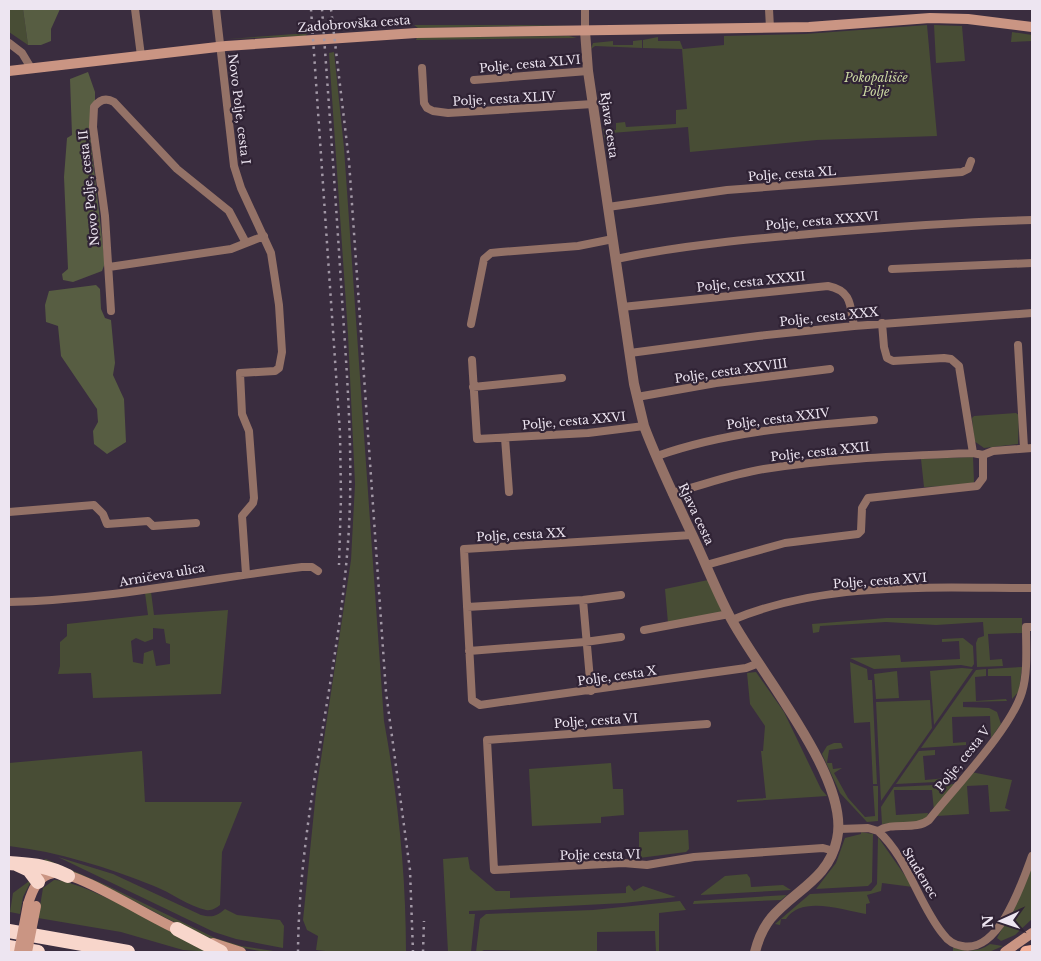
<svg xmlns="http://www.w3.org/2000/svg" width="1041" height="961" font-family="'Libre Baskerville',serif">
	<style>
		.green { fill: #484d35; fill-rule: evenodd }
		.forest { fill: #575d42 }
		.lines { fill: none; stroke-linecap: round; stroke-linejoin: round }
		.minor { stroke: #947267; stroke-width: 8 }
		.tertiary { stroke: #947267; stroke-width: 10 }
		.secondary { stroke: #ca9583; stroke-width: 10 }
		.primary { stroke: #f4b099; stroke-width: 12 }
		.motorway { stroke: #f8d6cb; stroke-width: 14 }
		.rail { stroke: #a298a6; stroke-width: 2.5; stroke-dasharray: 2.5 5; stroke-linecap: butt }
		.secondary-bridge { stroke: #ca9583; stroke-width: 10 }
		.labels { text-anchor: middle; stroke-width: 4.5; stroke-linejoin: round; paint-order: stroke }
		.street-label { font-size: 12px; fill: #ede5f1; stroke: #302335 }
		.park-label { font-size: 12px; font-style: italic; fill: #c9d6a1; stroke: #302335 }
	</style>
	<rect width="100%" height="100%" fill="#3a2d3f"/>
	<path class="green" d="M9,9H23L28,45L9,32Z
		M414,25H575L418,28Z
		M927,25L937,136L817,140L690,152L688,127L611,133L612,153H607L603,129L616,130V123L625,122L626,127L676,124V110L687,109L682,49L643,48V40L658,37V41H680L683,49L724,45V36L805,34Z
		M934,25L962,26L965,61L936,63Z
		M1012,32L1032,35V41L1011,42Z
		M308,33L305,36L228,39Z
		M569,36L577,38L416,40L417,37Z
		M642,40V48L595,46L591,49L593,43L613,41V45H633V41Z
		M334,52L344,148L384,721C398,798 406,874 406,952H335L316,950L318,936L307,930L303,920L316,792L351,560L355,484L348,334L329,53Z
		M1016,413L1019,415L1018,444L984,448L974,441L972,418L974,416Z
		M973,457L974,482L969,485L924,487L921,459Z
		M708,580L723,612L668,623L665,589Z
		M151,592L154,615L228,610L221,694L93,698L91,673L58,674L60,666V642L67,636V624L148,615L145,593ZM153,628L164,629L166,643L170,644V664L156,666L153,650L144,653L143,664L133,662L131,641L136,638L145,642L153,639Z
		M886,618H1022V633L988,634L990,660L1002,659L1003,666L977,667L976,643L978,638L984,636L983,622L936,625L886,622L820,626L819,632L813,633L812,624Z
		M963,638L973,646L974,664L972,667L961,665L874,669L850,658L900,655L901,662L960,659L959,641L942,642V639Z
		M850,662L867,669L868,680H872L877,784H873L870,722L854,723Z
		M1022,667L1019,691L1012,699L1011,676H988V669Z
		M962,668L973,669L934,725L930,671Z
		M986,669V676L975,677L976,701L1006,699L1007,701L963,702V707L989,708L997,712L1001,724L991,738L990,716L952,717L953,743L966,742V745L921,748L976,670Z
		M897,671L899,698L876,699L874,674Z
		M756,672L784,712L821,789L827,796L737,802V800L766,798L761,751H763L765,726L750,704L747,673Z
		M930,700L932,728L881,801L876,702Z
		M834,743H841L843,748L829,750L827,763H832L833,769L842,768L834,773L848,798L865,817L875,816L873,786H878V821L867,822L840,793L822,754L827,746Z
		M935,750V755L923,756L925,780L957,777V781L896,784L919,751Z
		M142,751L145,802H242L222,852L220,905C216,908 212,911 206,910C190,907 170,892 154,886C106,867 59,852 9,846V763Z
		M611,763L613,789H623L624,815L601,817V823L532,826L529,769Z
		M971,772L1012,780L1005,808L1011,811L990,812L988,785L967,786L969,814L936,816Z
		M955,784L934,811L932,790H894L896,815L928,813L927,817L920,822L882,824L881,807L894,787Z
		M688,830L689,849L686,852L639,858V832Z
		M861,832L873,834L872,882L868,886L816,889L836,863L845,838L861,834Z
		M878,837L913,887L882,883L881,891L867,895L870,903L866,904V914C843,910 801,895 786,919H781L780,925L775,924L810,894L871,891L877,884Z
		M58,857L113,874L201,915C212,918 217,916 225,909L237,915L280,920L284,926L283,948L236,939L214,932Z
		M468,857L470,869L496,891H510V898L626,893V887L629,885L634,891L643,886L676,897L624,903L469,911V914H475L471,952H448L443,859Z
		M46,859L106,885L215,938L241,946L280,952C217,952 164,915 108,888C86,878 63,870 41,861Z
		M1032,867V919L1015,935L1001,941L997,938L1015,905Z
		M747,874L750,878L751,887L783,885L791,890L700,895L725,876Z
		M32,879L23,897L20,914L10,912L13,893Z
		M54,880C78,878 186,938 214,952L183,950L121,932L38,918L43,888Z
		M787,895L781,900L693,904L694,901Z
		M680,901L686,910L659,913V952H656L655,931L597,932V952L482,950L486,952H476L480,919L486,914L593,910Z
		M990,944L1003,946L989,952H953V947C966,952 979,952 990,944Z"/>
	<path class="forest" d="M23,9H60L51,29V41L41,45H28Z
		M88,72L95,92V102L90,109V135L105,263L102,271L73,282L63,280L62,274L68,269L64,177L67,138L72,135L70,79Z
		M96,285L100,289L101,309L105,318L111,320L115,363L113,375L124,399L126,442L107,454L94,444L93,431L98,422L97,409L61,356L58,326L46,322L45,305L49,291Z"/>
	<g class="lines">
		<path class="minor" d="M135,9L141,56
			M216,9L234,166L241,188L271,253L279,305L282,352L279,368L275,371L240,373L242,414L249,431L254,498L253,503L242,516L246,574
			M769,9L770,28
			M585,31V9
			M9,43L22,53L31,68
			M422,68L424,103L427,108L433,111L448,113L593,104
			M474,80L588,71
			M608,207L727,190L962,172L968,169L971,161
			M616,259C683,245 751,239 820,233C890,227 961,222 1032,220
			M109,267L231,249L264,236
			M892,269L1032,263
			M622,307L828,286C852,291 850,305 854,326
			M111,311L105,216L93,127L94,107C100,99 107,98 114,102L177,169L229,211L246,243
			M882,323L884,347L887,358L893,361L944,358L951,359L959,366L973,453
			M471,324L484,259L491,253L501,252L578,246L613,239
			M1018,345L1024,448
			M630,353L758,336L854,326L1032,313
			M472,360L477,439L588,433L644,426
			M473,387L562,378
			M637,397L716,383L830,369
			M505,438L509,492
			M657,456C728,431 800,426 874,420
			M672,493C703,485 733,474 764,469C833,458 903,456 973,453L983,455L993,451L1032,448
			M9,512L94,505L103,514L107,524L148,521L153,526L196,523
			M692,535L464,549L472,700L480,705L746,668L759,663
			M706,565L785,543L858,534L861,531L862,508L868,498L977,486L983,478V455
			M583,600L591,691
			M9,602C108,600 204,579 302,567H312L318,571
			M467,607L583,600L621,595
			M732,620C824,581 934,588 1032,588
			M644,630L729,614
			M469,651L585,642L621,637
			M707,724L487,740L494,870L623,863L647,865L694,857L823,848L834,851
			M839,829L868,828L878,831C893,821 915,831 929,820C954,788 1011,729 1022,692C1028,672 1026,648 1026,627H1032
			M878,831C908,858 919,905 943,934C948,941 955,945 962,946C999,954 1022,883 1032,856"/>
		<path class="tertiary" d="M585,31L588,71L634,384L644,426C659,466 678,504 696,543C707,567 717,592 729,615C757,670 851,778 837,839C829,879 795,890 771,918C763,928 758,940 755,952"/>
		<path class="secondary" d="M9,71L226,46L416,33L809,27L930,18L968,19L1032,27
			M28,904C32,891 38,875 54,873C76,870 155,921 181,931
			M213,943L241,952
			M1005,952L1032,933"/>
		<path class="primary" d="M1026,952L1032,951"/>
		<path class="motorway" d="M9,863C33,865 45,865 68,876
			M16,864L29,870L38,882
			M177,929L221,952
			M9,931L128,952
			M9,947L38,952"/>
		<path class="rail" d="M311,9L340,433L341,497L339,565
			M331,9L349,161L386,692L410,870L413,952
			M298,952C299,809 341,670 349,527C353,451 347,375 342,299C336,202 329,105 322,9
			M423,952L424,921"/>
		<path class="secondary-bridge" d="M19,952L28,904
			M27,952L36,906"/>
	</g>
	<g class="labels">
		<g class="street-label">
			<text transform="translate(354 24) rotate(-4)" y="4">Zadobrovška cesta</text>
			<text transform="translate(530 64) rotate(-5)" y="4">Polje, cesta XLVI</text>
			<text transform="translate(504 99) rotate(-3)" y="4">Polje, cesta XLIV</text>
			<text transform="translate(239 109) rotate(83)" y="4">Novo Polje, cesta I</text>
			<text transform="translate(609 125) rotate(82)" y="4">Rjava cesta</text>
			<text transform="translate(792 174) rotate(-4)" y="4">Polje, cesta XL</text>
			<text transform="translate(89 188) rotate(-96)" y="4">Novo Polje, cesta II</text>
			<text transform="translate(822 221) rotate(-5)" y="4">Polje, cesta XXXVI</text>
			<text transform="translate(751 282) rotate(-6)" y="4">Polje, cesta XXXII</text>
			<text transform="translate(829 317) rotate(-6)" y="4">Polje, cesta XXX</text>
			<text transform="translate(731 371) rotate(-8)" y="4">Polje, cesta XXVIII</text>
			<text transform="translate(778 419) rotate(-7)" y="4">Polje, cesta XXIV</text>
			<text transform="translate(574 421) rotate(-5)" y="4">Polje, cesta XXVI</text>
			<text transform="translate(820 452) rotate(-6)" y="4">Polje, cesta XXII</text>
			<text transform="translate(696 514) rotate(65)" y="4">Rjava cesta</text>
			<text transform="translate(521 535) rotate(-3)" y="4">Polje, cesta XX</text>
			<text transform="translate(162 575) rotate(-10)" y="4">Arničeva ulica</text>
			<text transform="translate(880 581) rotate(-4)" y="4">Polje, cesta XVI</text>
			<text transform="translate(617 676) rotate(-8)" y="4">Polje, cesta X</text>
			<text transform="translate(596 721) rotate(-4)" y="4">Polje, cesta VI</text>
			<text transform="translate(963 759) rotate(-51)" y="4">Polje, cesta V</text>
			<text transform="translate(600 855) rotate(-1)" y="4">Polje cesta VI</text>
			<text transform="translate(920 873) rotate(59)" y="4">Studenec</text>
		</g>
		<g class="park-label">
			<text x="876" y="82">Pokopališče<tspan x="876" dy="14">Polje</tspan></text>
		</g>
	</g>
	<rect width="1041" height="961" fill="none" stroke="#ede5f1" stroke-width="20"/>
	<g transform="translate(1001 921) rotate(267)" stroke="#302335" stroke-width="4" paint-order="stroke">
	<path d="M0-4L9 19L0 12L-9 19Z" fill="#ede5f1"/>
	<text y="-8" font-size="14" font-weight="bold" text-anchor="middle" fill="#ede5f1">N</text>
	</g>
</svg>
